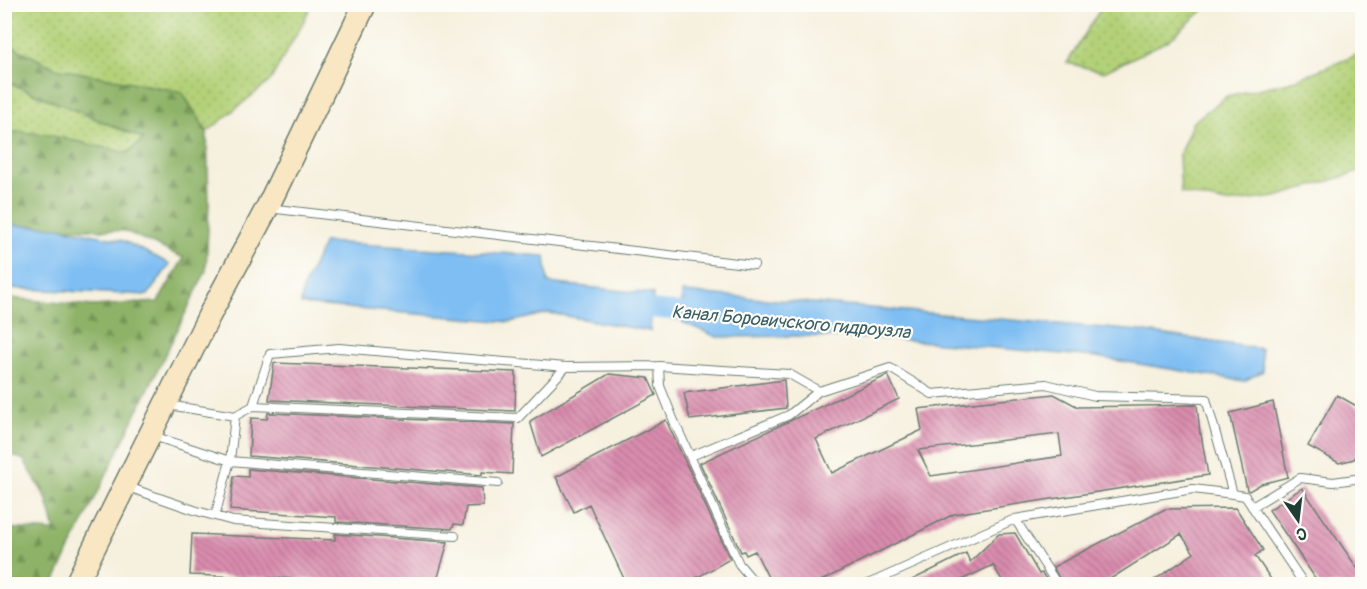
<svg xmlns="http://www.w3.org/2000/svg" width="1367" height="589" font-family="Pangolin,sans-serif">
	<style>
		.grass { fill: url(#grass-dots); stroke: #698756; stroke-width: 1.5 }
		.forest { fill: url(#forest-firs); stroke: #56784e; stroke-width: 1.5 }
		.water { fill: #7ebef3; stroke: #4e7e94; stroke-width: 1.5 }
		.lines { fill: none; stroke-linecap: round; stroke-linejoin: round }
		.canal { stroke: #7ebef3; stroke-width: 18 }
		.building { fill: url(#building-back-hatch); fill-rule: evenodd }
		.lane-casing { stroke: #6a7c70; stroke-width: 10 }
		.secondary-casing { stroke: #6a7c70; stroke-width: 25 }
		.lane { stroke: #fff; stroke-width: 8 }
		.secondary { stroke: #f9e7c3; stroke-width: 22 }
		.labels { text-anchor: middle; stroke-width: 4.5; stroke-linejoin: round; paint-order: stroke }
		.water-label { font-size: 18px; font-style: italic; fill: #375d64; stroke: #fdfcf7 }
	</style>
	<defs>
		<pattern id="grass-dots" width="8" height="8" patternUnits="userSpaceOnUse" patternTransform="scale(1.5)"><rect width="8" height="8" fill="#b3d178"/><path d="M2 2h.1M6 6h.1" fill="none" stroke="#9ab468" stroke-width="1.8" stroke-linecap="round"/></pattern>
		<pattern id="forest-firs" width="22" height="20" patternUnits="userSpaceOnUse" patternTransform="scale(1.5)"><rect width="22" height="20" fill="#8eb368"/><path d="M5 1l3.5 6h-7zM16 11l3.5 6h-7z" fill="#739356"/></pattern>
		<pattern id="building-back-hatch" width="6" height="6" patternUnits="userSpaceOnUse" patternTransform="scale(1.5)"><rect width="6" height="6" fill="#da8cae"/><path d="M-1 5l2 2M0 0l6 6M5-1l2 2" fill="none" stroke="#b0748e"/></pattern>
	</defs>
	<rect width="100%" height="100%" fill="#fdfcf7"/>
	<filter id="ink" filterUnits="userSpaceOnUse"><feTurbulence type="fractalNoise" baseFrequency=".0167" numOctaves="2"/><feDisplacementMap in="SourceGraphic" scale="12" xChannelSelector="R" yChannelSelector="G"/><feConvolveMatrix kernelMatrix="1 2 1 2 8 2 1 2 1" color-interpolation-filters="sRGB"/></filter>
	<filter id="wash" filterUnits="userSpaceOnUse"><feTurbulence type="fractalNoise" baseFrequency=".008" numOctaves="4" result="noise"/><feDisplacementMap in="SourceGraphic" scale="24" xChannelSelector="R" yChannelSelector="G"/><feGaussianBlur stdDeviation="1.35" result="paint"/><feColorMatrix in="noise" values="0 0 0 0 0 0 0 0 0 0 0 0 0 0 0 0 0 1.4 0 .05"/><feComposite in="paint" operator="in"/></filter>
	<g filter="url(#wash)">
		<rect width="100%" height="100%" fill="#f6f0de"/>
		<path class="grass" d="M4,5H311L305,19L270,81L207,132L182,92L55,68L6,44Z
			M1103,5V4L1209,5L1169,40L1104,72L1067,63Z
			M1362,53V171L1276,197L1226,203L1181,193L1179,155L1193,122L1227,96L1289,82Z
			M4,81L144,139L127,153L44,134L5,131Z"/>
		<path class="forest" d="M4,42L55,68L182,92L207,132L209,203L206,271L53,584H5V528L55,531L47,500L24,460L5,452V301L10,298L93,306L158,302L184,258L125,231L5,225V131L44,134L127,153L144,139L5,81Z"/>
		<path class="water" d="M5,225L57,227L124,241L170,264L148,295L5,288Z
			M324,242L545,256L548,283L653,294L650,331L549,313L510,322L301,304L303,288Z
			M682,292L1140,331L1261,349L1263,371L1244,381L1096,357L896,339L800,336L717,337L682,322Z"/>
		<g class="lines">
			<path class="canal" d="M626,307L707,314"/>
		</g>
		<g id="blocks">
			<path class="building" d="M274,363L516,372L515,411L269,400Z
				M609,374L648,378L656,395L541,457L530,421Z
				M888,375L899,399L816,439L832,473L922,430L918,409L1054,394L1078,407L1197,405L1200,434H1201L1208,475L954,514L813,585H772L755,551L746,555L744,551L741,552L700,463ZM1059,434L1062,456L931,476L918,450Z
				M784,380L786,408L690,420L684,393Z
				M1337,395L1362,409V444L1354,459L1339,463L1308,446Z
				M1273,402L1288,477L1261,484L1249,491L1247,490L1230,413Z
				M268,413L514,424L512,474L482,472V475L249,456L251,418L267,419Z
				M666,420L730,559L684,585H627L589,504L574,512L556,477Z
				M248,469L482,488L483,506L466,507L463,525L454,524L452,529L336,522V517L230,510L234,476L248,477Z
				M1302,488L1362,575V585H1320L1269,510Z
				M1236,508L1263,550L1255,556L1275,585H1147L1194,553L1181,534L1101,585H1063L1053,567L1165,509Z
				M1015,533L1039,574L1042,573L1050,585H1005L993,565L951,585H902L966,553L970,562L999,534Z
				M192,534L335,540V534L448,542L436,584L190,575Z"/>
		</g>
	</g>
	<g filter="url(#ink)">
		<use href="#blocks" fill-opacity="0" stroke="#6a7c70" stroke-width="1.5"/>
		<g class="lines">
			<g class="lane-casing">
				<path id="lane" d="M268,208L754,265
					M659,366L660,386L674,421L739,564L756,584
					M168,405L235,416L253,406L270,354L339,348L566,367L659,366L789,374L819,391L890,368L932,394L1046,384L1095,396L1206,399L1233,494L1245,496L1304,584
					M253,406L518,418L566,367
					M150,435L230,461L498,483
					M691,456L789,415L819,391
					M125,486L197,511L233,521L455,536
					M1252,507L1300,478L1333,482L1362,478
					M215,516L230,461L235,416
					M1015,519L1057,584
					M868,584L1015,519L1193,489L1233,494"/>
			</g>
			<g class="secondary-casing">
				<path id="secondary" d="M76,584L209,316L267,208L365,4"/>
			</g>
			<use href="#lane" class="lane"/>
			<use href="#secondary" class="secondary"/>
		</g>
	</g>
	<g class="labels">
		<g class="water-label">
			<text transform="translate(791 322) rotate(5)" y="6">Канал Боровичского гидроузла</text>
		</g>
	</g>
	<rect width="1367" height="589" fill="none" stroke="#fdfcf7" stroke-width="24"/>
	<g transform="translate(1298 520) rotate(166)" stroke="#fdfcf7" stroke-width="4.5" paint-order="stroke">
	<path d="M0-4.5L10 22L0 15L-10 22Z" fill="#1f3d34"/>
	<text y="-9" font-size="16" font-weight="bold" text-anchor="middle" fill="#1f3d34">С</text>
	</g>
</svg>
